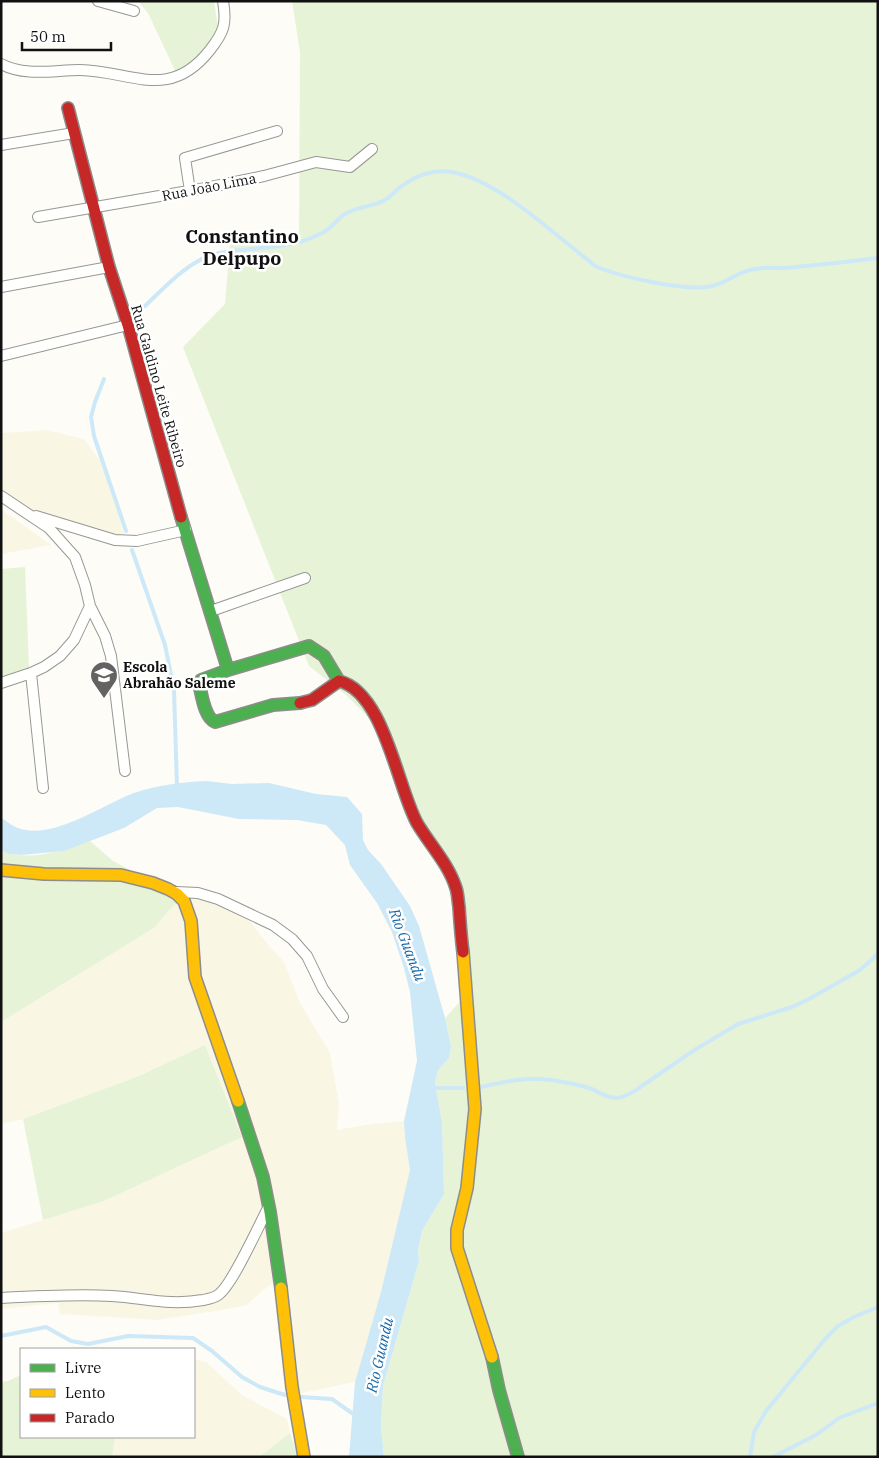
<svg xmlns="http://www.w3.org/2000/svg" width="879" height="1458" font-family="'IBM Plex Serif',serif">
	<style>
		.farmland { fill: #f9f7e4 }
		.green { fill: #e7f3d7 }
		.water { fill: #cde8f7 }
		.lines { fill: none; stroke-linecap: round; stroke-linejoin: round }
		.stream { stroke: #cde8f7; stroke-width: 4 }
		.street-casing { stroke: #979795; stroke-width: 12 }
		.fast-casing { stroke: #8e8d8b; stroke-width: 14 }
		.slow-casing { stroke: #8e8d8b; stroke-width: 14 }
		.jam-casing { stroke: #8e8d8b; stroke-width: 14 }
		.street { stroke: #fffffe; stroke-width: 10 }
		.fast { stroke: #4caf50; stroke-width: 11 }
		.slow { stroke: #ffc107; stroke-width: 11 }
		.jam { stroke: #c62828; stroke-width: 11 }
		.labels { text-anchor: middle; stroke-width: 5; stroke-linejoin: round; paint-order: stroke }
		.street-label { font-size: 14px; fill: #111; stroke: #fff }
		.poi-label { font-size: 14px; font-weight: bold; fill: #111; stroke: #fff; text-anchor: start }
		.water-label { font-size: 15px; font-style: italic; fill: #1768a6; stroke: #fff }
		.district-label { font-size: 19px; font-weight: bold; fill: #111; stroke: #fff }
	</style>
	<rect width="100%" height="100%" fill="#fdfcf7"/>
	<path class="farmland" d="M47,430L84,439L107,470L126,543L39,518L1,495V433Z
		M1,509L51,545L1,554Z
		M191,892L234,901L270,947L284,962L300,1003L330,1053L339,1104L337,1130L372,1124L404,1121L405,1138L410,1170L381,1292L355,1382L297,1394H285L273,1283L262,1291L247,1305L222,1310L156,1320L60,1314L58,1303L1,1309V1233L104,1201L242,1137L205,1045L139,1076L23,1119L1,1124V1022L154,928L173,906Z
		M194,1359L206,1362L242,1395L287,1419L290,1433L259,1457H112L115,1437H194Z"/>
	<path class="green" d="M138,1H214L219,34L180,81L148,13Z
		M292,1H878V1457H384L381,1427L383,1386L419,1261L418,1250L422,1231L444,1194L442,1122L435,1083L438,1070L449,1058L451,1046L445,1018L466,995L455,881L418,820L389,750L369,718L346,695L309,666L183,347L225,304L230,245L299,234L300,52Z
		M25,567L29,668L1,678V569Z
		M90,841L113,861L136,873L169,883L191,892L173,906L154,928L1,1022V851C29,862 63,851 90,841Z
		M205,1045L242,1137L104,1201L43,1220L23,1119L139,1076Z
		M21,1375V1437H115L112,1457H1V1382L8,1381Z
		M290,1433L298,1457H259Z"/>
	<path class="water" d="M206,781L232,784L269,783L316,794L347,797L362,814L363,840L368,850L381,864L410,906L419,926L445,1018L451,1046L449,1058L438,1070L435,1083L442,1122L444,1194L422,1231L418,1250L419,1261L383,1386L381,1427L384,1457H349L355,1382L381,1292L410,1170L405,1138L404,1121L417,1061L410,992L404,968L392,932L377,903L350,865L345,845L326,825L297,820L239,819L178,807L157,808L124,828L64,851L21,855L10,854L1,851V818C7,821 12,826 18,828C52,841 102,805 134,793C157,785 182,782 206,781Z"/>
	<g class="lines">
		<path class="stream" d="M145,306C166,286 190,259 219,253C254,246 288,251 322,233C331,229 337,219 345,214C357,206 373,207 385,200C390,197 395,192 399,188C415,176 431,169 452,172C501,181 556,237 597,267C622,277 686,292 713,286C729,282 738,271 755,269C765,267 776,268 786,268C817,265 847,262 878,258
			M104,379L95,402L91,417L94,436L126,531
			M132,550L165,645L174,690L177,787
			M481,1087C500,1083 519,1078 539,1079C556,1080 572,1083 589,1088C598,1091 608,1099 618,1098C625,1097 631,1093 636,1090L696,1049L738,1024L792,1007L809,999L860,970L878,954
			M433,1088H463
			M1,1336L46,1327L71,1341L88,1344L128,1336L193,1338L212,1351L242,1377L260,1387L285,1395
			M301,1397L332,1399L356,1416
			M750,1457L754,1432L766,1411L826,1338L838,1326L854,1317L878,1307
			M773,1457L816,1435L839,1418L878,1403"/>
		<g class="street-casing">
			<path id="street" d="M98,1L134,11
				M1,64C25,77 54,70 80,70C132,71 169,102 210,50C224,32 227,24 223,1
				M1,145L74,133
				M190,191L185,158L277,131
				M38,217L206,188L264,176L316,162L350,167L372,149
				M1,287L109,267
				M1,356L128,325
				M1,496L49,528L75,557L85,585L90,606L74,640L60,656L44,667L31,673L1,683
				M36,516L115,540L137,541L186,530
				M90,606L105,636L111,656L125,771
				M211,611L305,578
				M31,673L43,788
				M176,892L198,893L218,899L273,925L292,939L307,956L323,989L343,1017
				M1,1298C38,1296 75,1294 112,1296C145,1298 169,1306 203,1300C208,1299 214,1298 218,1295C232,1286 259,1225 269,1206"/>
		</g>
		<g class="fast-casing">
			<path id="fast" d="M181,517L228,670
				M300,703L273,705L215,722C204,717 202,695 199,684L201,680L228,670L309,646L324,656L339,681
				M238,1101L263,1177L270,1212L281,1288
				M492,1357L499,1390L518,1457"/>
		</g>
		<g class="slow-casing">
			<path id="slow" d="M1,870L44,874L121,875L153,883L168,889L177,894L184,901L191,921L195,977L238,1101
				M463,952L475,1109L467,1188L457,1230V1248L492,1357
				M281,1288L292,1387L304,1457"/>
		</g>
		<g class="jam-casing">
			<path id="jam" d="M68,108L109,267L128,325L181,517
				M300,703L312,700L339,681C384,692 397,786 417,823C430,845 448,863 456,888C458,894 458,901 459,907C460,922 461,937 463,952"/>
		</g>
		<use href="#street" class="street"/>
		<use href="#fast" class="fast"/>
		<use href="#slow" class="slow"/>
		<use href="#jam" class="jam"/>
	</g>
	<defs>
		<g id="school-pin" transform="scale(1.4375)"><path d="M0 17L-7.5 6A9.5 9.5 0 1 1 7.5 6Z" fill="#646362" stroke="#fff"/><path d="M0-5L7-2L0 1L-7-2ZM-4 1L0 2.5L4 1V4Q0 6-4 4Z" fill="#fff"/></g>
	</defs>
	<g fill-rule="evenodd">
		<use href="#school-pin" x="104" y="675"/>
	</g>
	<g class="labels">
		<g class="street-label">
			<text transform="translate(209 187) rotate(-11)" y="5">Rua João Lima</text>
			<text transform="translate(159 386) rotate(74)" y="5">Rua Galdino Leite Ribeiro</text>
		</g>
		<g class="poi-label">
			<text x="123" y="672">Escola<tspan x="123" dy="16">Abrahão Saleme</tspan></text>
		</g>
		<g class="water-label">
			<text transform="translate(407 945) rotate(69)" y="5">Rio Guandu</text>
			<text transform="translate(380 1355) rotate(-77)" y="5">Rio Guandu</text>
		</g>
		<g class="district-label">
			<text x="242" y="243">Constantino<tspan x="242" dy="22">Delpupo</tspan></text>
		</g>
	</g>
	<rect width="879" height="1458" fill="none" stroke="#111111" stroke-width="5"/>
	<rect x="20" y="1348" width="175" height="90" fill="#ffffff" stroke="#a0a0a0"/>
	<rect x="30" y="1364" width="25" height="8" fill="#4caf50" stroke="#a0a0a0"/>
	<text x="65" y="1373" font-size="15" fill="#111111">Livre</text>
	<rect x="30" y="1389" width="25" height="8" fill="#ffc107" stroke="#a0a0a0"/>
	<text x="65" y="1398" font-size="15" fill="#111111">Lento</text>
	<rect x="30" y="1414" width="25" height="8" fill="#c62828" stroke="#a0a0a0"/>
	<text x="65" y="1423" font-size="15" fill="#111111">Parado</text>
	<path d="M22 42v8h89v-8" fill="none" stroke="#111111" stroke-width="2.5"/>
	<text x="30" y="42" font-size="15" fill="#111111" stroke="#ffffff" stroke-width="4" paint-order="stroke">50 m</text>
</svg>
